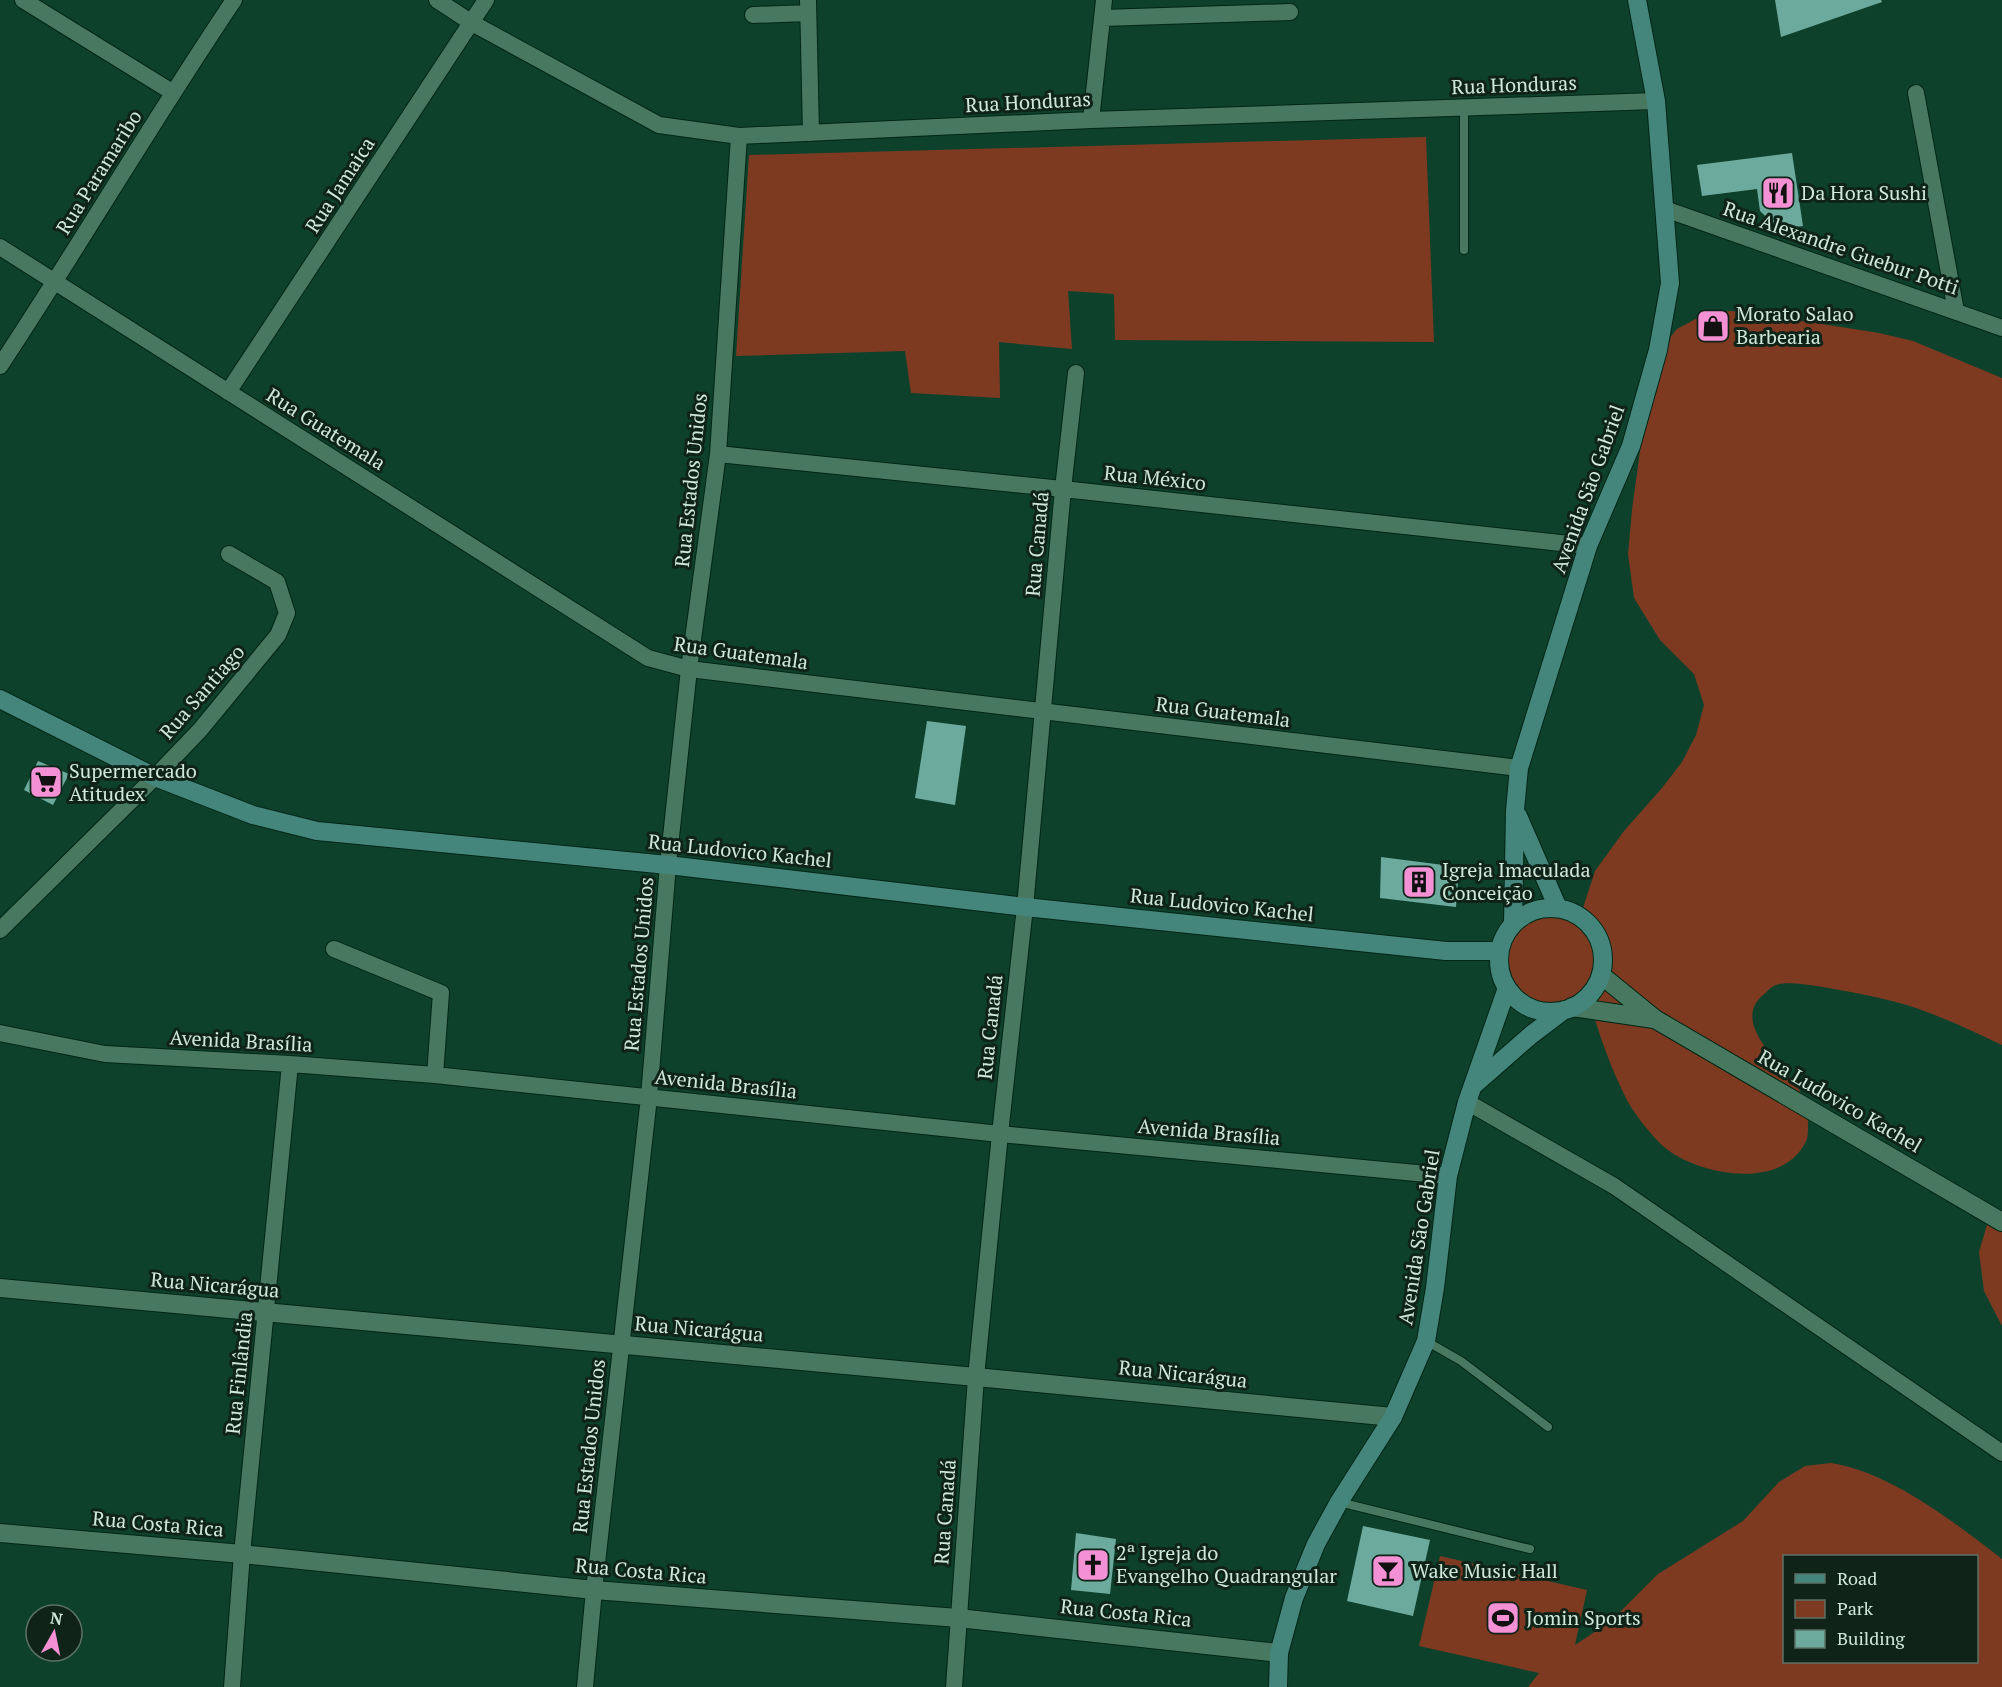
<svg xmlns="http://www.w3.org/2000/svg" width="2002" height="1687" font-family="'PT Serif',serif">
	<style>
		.green { fill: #7e3a21; fill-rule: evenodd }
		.building { fill: #6daa9e }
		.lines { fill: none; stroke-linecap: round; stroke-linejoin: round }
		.service-casing { stroke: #002615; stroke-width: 10 }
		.minor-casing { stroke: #002615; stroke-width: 18 }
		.tertiary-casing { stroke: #002615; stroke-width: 20 }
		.secondary-casing { stroke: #002615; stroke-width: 20 }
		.service { stroke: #48785f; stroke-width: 8 }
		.minor { stroke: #48785f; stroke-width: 16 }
		.tertiary { stroke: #48785f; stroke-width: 18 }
		.secondary { stroke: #44857c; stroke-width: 18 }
		.labels { text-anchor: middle; stroke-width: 6; stroke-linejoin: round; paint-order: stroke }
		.street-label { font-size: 20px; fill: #cfe8d9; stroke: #0f2319 }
		.poi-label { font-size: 20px; fill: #cfe8d9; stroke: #0f2319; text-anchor: start }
	</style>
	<rect width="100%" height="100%" fill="#0e412b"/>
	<path class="green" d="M1426,137L1434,342L1115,340L1114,294L1068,291L1072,349L999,342L1000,398L911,393L905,351L736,356L749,155Z
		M1731,311L1784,318L1879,333L1913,341L2002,378V1045C1972,1031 1941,1016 1910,1006C1880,997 1847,991 1817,986C1805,985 1788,981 1776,985C1771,986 1766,993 1762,996C1729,1026 1790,1069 1802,1095C1807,1105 1808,1114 1808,1125C1808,1129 1808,1135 1807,1139C1785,1192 1697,1176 1663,1146C1651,1135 1631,1110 1625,1096C1608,1062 1596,1025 1586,989C1579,994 1572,1001 1563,1003C1513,1017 1482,946 1528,921C1547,911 1563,915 1580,925L1582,911L1595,871L1624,831L1662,788L1682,762L1696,735L1704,705L1694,674L1660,640L1634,598L1628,554L1632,510L1645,414L1667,341L1677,329L1705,314Z
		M2002,1212V1326L1984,1291L1979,1252L1987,1225Z
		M1831,1463C1892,1473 1954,1522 2002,1559V1687H1528L1539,1673L1419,1646L1440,1556L1587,1590L1575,1645L1611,1621L1658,1574L1743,1521L1779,1482L1805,1466ZM1784,1556H1976V1662H1784Z"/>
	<path class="building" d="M1775,0H1881L1882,2L1781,37Z
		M1792,153L1803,226L1779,229L1760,211L1757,189L1702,196L1697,165Z
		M927,721L966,726L955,805L915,798Z
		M38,761L69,774L53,805L24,790Z
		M1381,857L1459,867L1456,907L1380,898Z
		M1363,1526L1430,1540L1413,1616L1347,1601Z
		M1076,1533L1116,1539L1110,1594L1071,1590Z"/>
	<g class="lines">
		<g class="service-casing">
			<path id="service" d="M1464,250V107
				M1426,1341L1461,1361L1548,1427
				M1339,1502L1530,1549"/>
		</g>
		<g class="minor-casing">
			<path id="minor" d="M23,0L172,92
				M437,0L472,23L659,125L739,136L1091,120L1656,101
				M808,0L811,133
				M753,15L808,13
				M1102,18L1290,12
				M1916,93L1956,311
				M1091,120L1104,0
				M1665,209L2002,328
				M0,247L648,658L689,669L1519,768
				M0,366C80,245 153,120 234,0
				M228,392L486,0
				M718,454L1063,489L1588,546
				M0,930L155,777L200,730L278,635L287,613L277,582L229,554
				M334,949L441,993L435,1075
				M0,1033L105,1054L290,1064L435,1075L1000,1134L1448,1176
				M1467,1102L1614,1186L2002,1453
				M232,1687L242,1554L290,1064
				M585,1687L594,1590L649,1097L668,865L689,669L718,454L739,136
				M954,1687L976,1377L1000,1134L1025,907L1063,489L1076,373"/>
		</g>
		<g class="tertiary-casing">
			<path id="tertiary" d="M1601,975L1655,1019L2002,1222
				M1572,1007L1654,1019
				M0,1288L976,1377L1393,1417
				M0,1533L242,1554L594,1590L958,1618L1279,1653"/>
		</g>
		<g class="secondary-casing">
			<path id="secondary" d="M0,699L155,777L253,815L317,831L668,865L1025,907L1446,951H1499
				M1518,816L1558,908
				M1499 960a52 52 0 1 1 104 0a52 52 0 1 1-104 0Z
				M1513,924L1515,810L1519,768L1588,546L1631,446L1658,350L1670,283L1656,101L1637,0
				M1474,1085L1531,1035L1564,1010
				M1278,1687L1279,1653L1294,1598L1316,1544L1339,1502L1393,1417L1426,1341L1435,1288L1448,1176L1467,1102L1507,988"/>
		</g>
		<use href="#service" class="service"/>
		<use href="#minor" class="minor"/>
		<use href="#tertiary" class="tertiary"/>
		<use href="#secondary" class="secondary"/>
	</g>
	<defs>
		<g id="restaurant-square" transform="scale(1.725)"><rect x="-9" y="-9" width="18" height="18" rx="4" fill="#f491d4" stroke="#0f2319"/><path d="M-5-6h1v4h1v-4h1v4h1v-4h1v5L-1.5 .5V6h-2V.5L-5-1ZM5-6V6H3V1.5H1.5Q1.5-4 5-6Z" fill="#111"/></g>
		<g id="shop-square" transform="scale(1.725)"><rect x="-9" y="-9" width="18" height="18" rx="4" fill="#f491d4" stroke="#0f2319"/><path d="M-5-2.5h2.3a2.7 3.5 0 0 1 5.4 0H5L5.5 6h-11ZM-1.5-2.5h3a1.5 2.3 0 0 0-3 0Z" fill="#111"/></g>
		<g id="supermarket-square" transform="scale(1.725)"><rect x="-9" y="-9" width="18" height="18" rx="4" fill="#f491d4" stroke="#0f2319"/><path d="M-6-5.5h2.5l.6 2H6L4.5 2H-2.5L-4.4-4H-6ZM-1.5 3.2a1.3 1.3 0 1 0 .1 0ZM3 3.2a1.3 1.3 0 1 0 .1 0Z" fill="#111"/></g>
		<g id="building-square" transform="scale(1.725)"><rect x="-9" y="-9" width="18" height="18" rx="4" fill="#f491d4" stroke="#0f2319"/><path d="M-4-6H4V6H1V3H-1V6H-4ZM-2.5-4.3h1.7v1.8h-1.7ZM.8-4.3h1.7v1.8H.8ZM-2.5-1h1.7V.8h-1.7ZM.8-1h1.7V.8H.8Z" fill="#111"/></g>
		<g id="church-square" transform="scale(1.725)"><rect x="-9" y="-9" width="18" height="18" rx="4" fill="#f491d4" stroke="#0f2319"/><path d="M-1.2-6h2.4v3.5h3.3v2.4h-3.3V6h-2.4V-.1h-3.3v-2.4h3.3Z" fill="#111"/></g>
		<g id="bar-square" transform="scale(1.725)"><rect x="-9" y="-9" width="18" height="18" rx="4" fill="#f491d4" stroke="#0f2319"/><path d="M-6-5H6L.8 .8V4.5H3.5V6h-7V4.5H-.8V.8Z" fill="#111"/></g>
		<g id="stadium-square" transform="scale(1.725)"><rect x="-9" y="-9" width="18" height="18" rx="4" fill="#f491d4" stroke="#0f2319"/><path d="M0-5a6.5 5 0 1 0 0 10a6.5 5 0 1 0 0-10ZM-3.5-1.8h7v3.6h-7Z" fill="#111"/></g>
	</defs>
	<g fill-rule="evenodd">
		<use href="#restaurant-square" x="1778" y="193"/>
		<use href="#shop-square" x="1713" y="326"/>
		<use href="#supermarket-square" x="46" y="782"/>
		<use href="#building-square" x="1419" y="882"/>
		<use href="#church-square" x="1093" y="1565"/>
		<use href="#bar-square" x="1388" y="1571"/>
		<use href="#stadium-square" x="1503" y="1618"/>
	</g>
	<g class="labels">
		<g class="street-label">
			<text transform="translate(1514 85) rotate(-2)" y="7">Rua Honduras</text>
			<text transform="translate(1028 102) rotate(-3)" y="7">Rua Honduras</text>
			<text transform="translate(99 172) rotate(-58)" y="7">Rua Paramaribo</text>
			<text transform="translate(340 185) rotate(-57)" y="7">Rua Jamaica</text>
			<text transform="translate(1841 248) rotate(19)" y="7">Rua Alexandre Guebur Potti</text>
			<text transform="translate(326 429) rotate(32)" y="7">Rua Guatemala</text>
			<text transform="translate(1155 478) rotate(6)" y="7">Rua México</text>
			<text transform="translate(691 480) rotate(-84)" y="7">Rua Estados Unidos</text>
			<text transform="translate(1588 489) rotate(-70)" y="7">Avenida São Gabriel</text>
			<text transform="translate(1037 544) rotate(-85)" y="7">Rua Canadá</text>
			<text transform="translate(741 653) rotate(8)" y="7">Rua Guatemala</text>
			<text transform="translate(202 692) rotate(-49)" y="7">Rua Santiago</text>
			<text transform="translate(1223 712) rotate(7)" y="7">Rua Guatemala</text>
			<text transform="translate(740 851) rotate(6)" y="7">Rua Ludovico Kachel</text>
			<text transform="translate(1222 905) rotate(6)" y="7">Rua Ludovico Kachel</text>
			<text transform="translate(639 964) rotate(-85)" y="7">Rua Estados Unidos</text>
			<text transform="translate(990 1027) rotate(-84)" y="7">Rua Canadá</text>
			<text transform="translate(241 1041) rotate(3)" y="7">Avenida Brasília</text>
			<text transform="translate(726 1084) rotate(6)" y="7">Avenida Brasília</text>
			<text transform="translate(1840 1101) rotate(30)" y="7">Rua Ludovico Kachel</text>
			<text transform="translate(1209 1132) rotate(5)" y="7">Avenida Brasília</text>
			<text transform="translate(1419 1237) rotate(-81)" y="7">Avenida São Gabriel</text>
			<text transform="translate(215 1285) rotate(5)" y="7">Rua Nicarágua</text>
			<text transform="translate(699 1329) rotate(5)" y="7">Rua Nicarágua</text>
			<text transform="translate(239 1373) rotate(-84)" y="7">Rua Finlândia</text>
			<text transform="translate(1183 1374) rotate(6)" y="7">Rua Nicarágua</text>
			<text transform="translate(589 1446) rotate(-84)" y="7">Rua Estados Unidos</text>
			<text transform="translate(945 1512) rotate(-86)" y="7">Rua Canadá</text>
			<text transform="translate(158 1524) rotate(5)" y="7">Rua Costa Rica</text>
			<text transform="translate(641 1571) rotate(5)" y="7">Rua Costa Rica</text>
			<text transform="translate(1126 1613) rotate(6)" y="7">Rua Costa Rica</text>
		</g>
		<g class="poi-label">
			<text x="1801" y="200">Da Hora Sushi</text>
			<text x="1736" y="321">Morato Salao<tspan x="1736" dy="23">Barbearia</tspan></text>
			<text x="69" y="778">Supermercado<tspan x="69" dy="23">Atitudex</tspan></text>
			<text x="1442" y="877">Igreja Imaculada<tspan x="1442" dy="23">Conceição</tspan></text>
			<text x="1116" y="1560">2ª Igreja do<tspan x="1116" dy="23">Evangelho Quadrangular</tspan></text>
			<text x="1411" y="1578">Wake Music Hall</text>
			<text x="1526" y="1625">Jomin Sports</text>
		</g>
	</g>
	<rect x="1783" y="1555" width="195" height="108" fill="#0f2319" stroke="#5c7266" stroke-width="1.5"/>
	<rect x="1795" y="1574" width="30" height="9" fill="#44857c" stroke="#5c7266" stroke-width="1.5"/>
	<text x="1837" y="1585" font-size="18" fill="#cfe8d9">Road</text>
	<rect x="1795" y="1600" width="30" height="18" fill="#7e3a21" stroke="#5c7266" stroke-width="1.5"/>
	<text x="1837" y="1615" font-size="18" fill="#cfe8d9">Park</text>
	<rect x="1795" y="1630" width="30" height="18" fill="#6daa9e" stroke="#5c7266" stroke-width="1.5"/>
	<text x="1837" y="1645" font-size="18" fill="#cfe8d9">Building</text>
	<g transform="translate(54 1633) rotate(9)"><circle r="28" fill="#0f2319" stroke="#5c7266" stroke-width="1.5"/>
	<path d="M0-4.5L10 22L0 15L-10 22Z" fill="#f491d4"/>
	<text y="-9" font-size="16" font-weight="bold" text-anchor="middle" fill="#cfe8d9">N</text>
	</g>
</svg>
